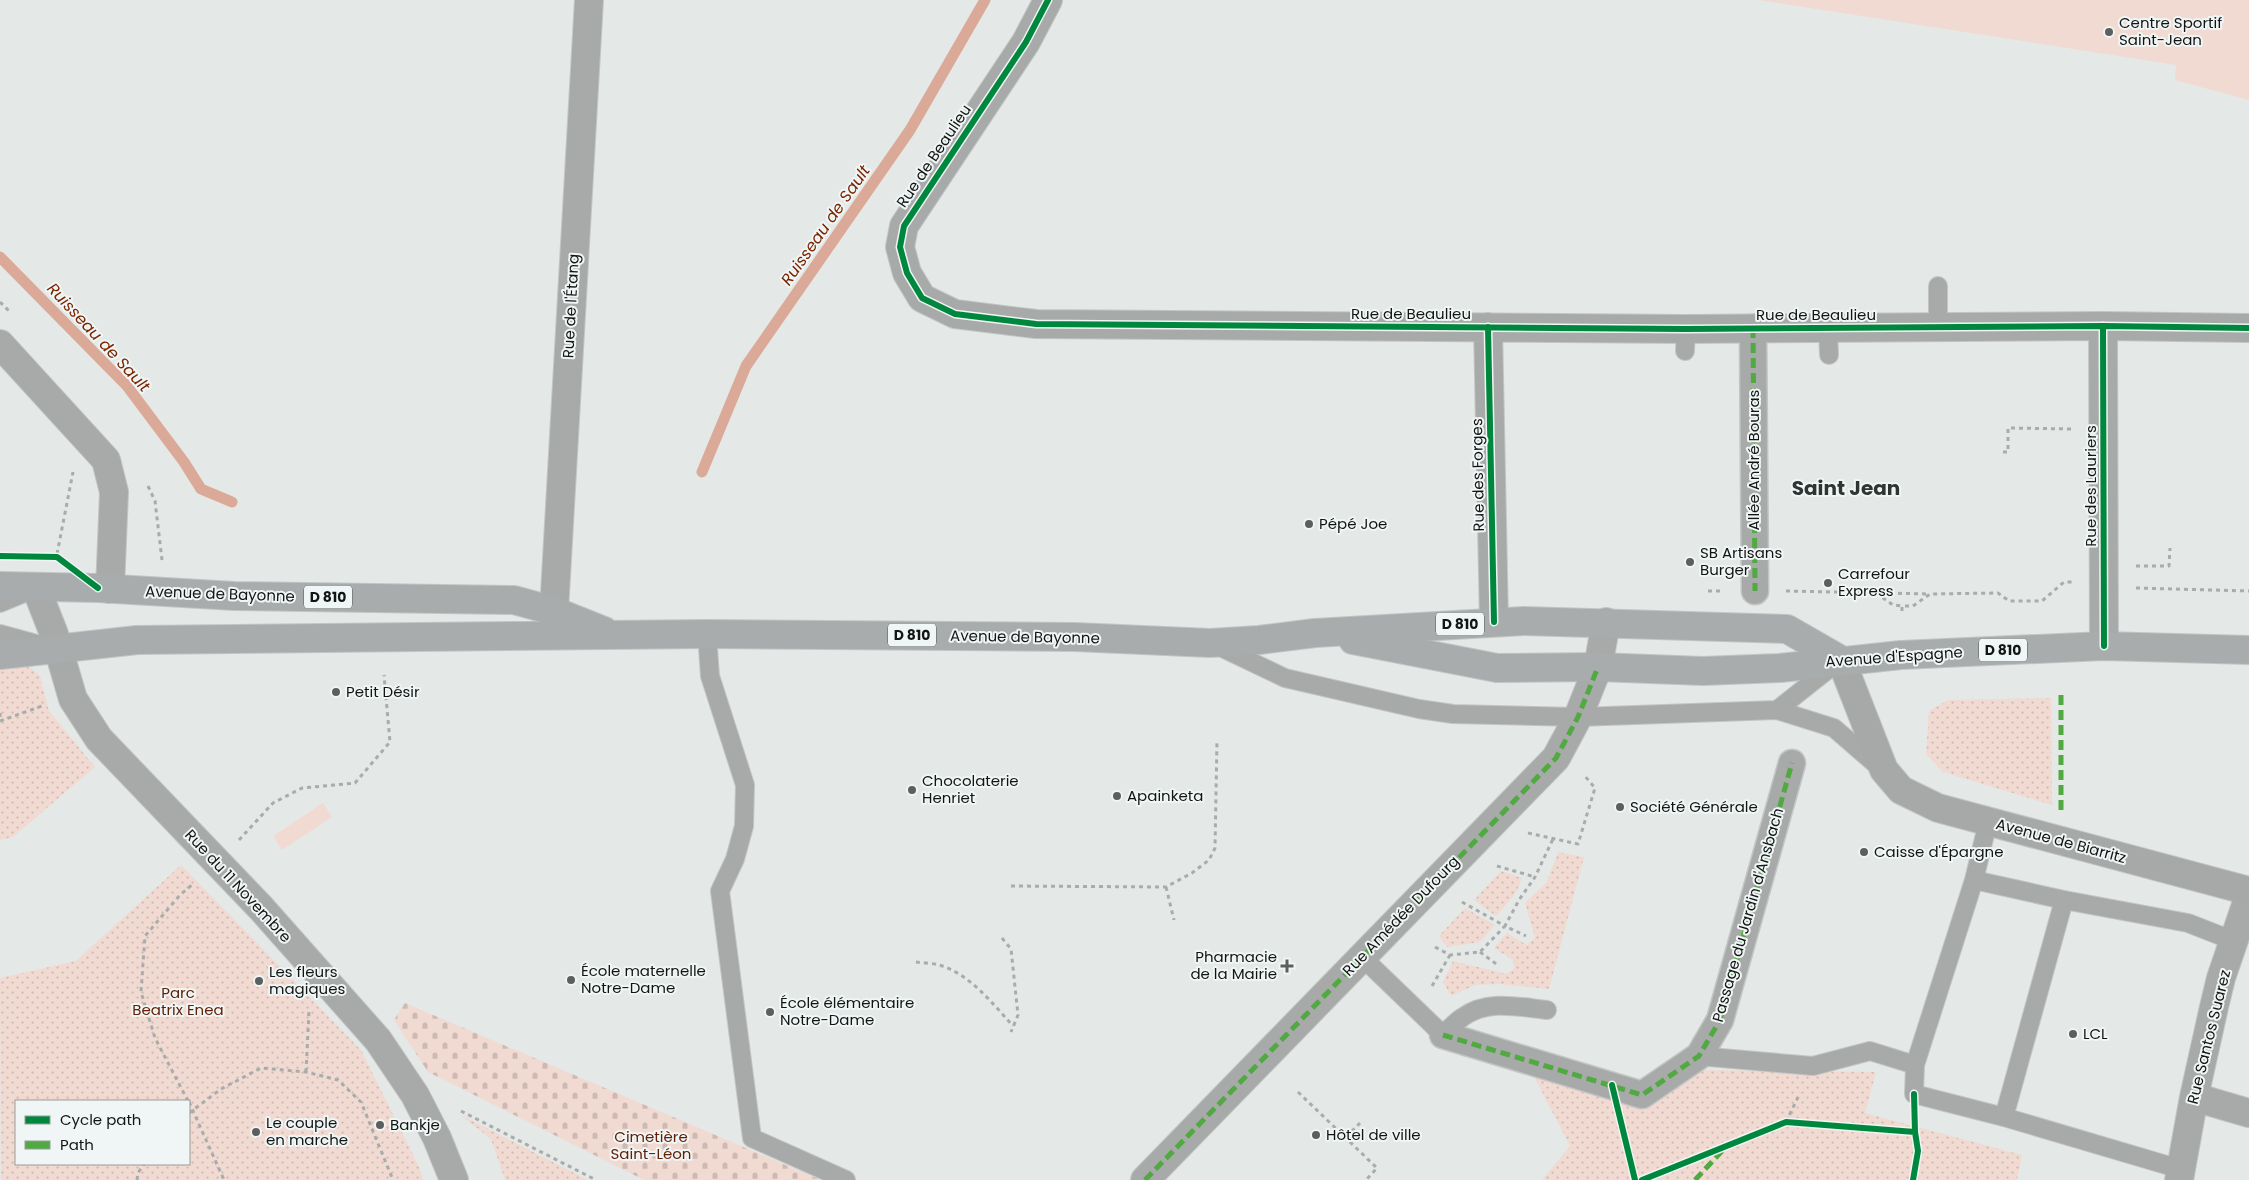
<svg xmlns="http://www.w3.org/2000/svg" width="2249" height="1180" font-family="Poppins,sans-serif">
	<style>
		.green { fill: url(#green-dots); fill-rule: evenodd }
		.cemetery { fill: url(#cemetery-stones) }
		.pitch { fill: #f1dad1 }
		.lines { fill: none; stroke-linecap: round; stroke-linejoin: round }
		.stream { stroke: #dba997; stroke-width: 11 }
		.service-casing { stroke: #c3c5c5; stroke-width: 20 }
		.pedestrian-casing { stroke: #c3c5c5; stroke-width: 29 }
		.minor-casing { stroke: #c3c5c5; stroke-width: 30 }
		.tertiary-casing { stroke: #c3c5c5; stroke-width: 30 }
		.secondary-casing { stroke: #c3c5c5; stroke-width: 30 }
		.primary-casing { stroke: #c3c5c5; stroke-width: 30 }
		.path { stroke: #a8acab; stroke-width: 3; stroke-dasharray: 4 4; stroke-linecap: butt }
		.service { stroke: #a8a9a9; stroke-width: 18 }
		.pedestrian { stroke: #a8a9a9; stroke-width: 26 }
		.minor { stroke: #a8a9a9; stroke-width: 28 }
		.tertiary { stroke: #a8a9a9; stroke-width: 28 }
		.secondary { stroke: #a7a8a8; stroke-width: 28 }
		.primary { stroke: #a9acac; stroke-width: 28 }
		.quiet { stroke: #51a942; stroke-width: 5; stroke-dasharray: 10 5; stroke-linecap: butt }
		.cycleway-casing { stroke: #f0f6f5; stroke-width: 9 }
		.cycleway { stroke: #00873e; stroke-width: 6 }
		.poi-dot { fill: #5c5f5e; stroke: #f0f6f5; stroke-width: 2 }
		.labels { text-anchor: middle; stroke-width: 4; stroke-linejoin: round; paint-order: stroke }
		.shield { fill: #f0f6f5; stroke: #555858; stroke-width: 1 }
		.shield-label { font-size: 14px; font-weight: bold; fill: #131514 }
		.poi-label { font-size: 15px; fill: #131514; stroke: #f0f6f5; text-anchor: start }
		.street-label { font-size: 15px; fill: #131514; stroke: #f0f6f5 }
		.park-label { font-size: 15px; fill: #622006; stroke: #f0f6f5 }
		.water-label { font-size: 16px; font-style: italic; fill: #7a2400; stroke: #f0f6f5 }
		.district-label { font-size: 20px; font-weight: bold; fill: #303534; stroke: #f0f6f5 }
	</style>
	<defs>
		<pattern id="green-dots" width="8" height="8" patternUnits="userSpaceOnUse" patternTransform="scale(1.25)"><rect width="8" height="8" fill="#f1dad1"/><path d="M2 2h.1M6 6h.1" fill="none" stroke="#cebab3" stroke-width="1.8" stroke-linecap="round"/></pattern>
		<pattern id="cemetery-stones" width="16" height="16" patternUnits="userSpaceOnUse" patternTransform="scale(1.25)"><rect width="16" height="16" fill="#f1dad1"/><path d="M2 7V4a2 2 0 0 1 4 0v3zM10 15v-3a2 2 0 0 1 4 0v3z" fill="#cebab3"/></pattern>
	</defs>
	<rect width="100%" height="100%" fill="#e4e8e7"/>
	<path class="green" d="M0,661L19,662L30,667L40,676L49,711L95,767L13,837L0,840Z
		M2051,698L2052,805L1943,772L1926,754L1929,711L1948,700Z
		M1558,852L1584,857L1549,989L1499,984L1475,985L1451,996L1443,982L1453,961L1507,974L1514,969L1513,960L1494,948L1507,933L1527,945L1535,938L1525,903L1547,882Z
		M181,865L361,1050L419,1167L423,1180H1L0,978L76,961ZM16,1101H189V1164H16Z
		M1501,871L1522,878L1516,893L1496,916L1474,900Z
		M1465,908L1495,925L1480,942L1447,947L1439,936Z
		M1693,1070L1876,1072L1865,1113L2022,1155L2017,1180H1542L1570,1146L1531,1071L1645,1103Z
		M459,1114L588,1180H505L491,1139Z"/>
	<path class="cemetery" d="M405,1003L821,1180H644L428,1072L394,1020Z"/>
	<path class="pitch" d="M1759,0H2249V100L2175,80L2176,65Z
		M323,803L332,817L282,850L273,836Z"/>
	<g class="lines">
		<path class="stream" d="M0,257L127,386L184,462L201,489L232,502
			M702,472L746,366L910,130L985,0"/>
		<g class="service-casing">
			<path id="service" d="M1938,327V286
				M1828,328L1829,355
				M1685,351L1686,329
				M0,603L29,591
				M0,634L40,645
				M707,634L710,676L745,785L744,826L735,859L720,891L752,1138L846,1180
				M1216,645L1285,678L1419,709L1453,714L1578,717L1777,710L1834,728L1879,767
				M1777,710L1835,664
				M1988,822L1974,880L2064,900L2188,923L2234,941
				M1974,880L1915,1065L1914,1094L2004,1117L2180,1169
				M1362,957L1443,1035C1449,1029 1455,1022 1463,1017C1488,999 1519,1007 1547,1010
				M1698,1056L1813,1066L1870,1051L1915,1065
				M2004,1117L2064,900"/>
		</g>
		<g class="pedestrian-casing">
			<path id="pedestrian" d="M1753,328L1755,591
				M1443,1035L1642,1095L1699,1056L1720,1020L1792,763"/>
		</g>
		<g class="minor-casing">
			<path id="minor" d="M1048,0L1026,42L904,226L900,247L907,273L922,298L955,314L1036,324L1686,329L2103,326L2249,328
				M2103,326L2104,646
				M1488,327L1494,622
				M0,344L106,460L114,492L110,589
				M554,611L589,0
				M2194,1097L2249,1113
				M1145,1180L1556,758L1578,717L1598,667
				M2179,1180L2194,1097L2214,1007L2221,978L2249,896"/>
		</g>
		<g class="tertiary-casing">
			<path id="tertiary" d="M36,588L54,634L73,699L99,739L261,908L378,1040L415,1095L437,1138L454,1180
				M1598,667L1606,622"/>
		</g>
		<g class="secondary-casing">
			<path id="secondary" d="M1841,660L1884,770L1901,790L1938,808L2249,891"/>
		</g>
		<g class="primary-casing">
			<path id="primary" d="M0,586L98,588L234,596L514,600L554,611L604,631
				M1353,640L1497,668L1598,667L1703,671L1780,668L1901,655L2104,646L2249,650
				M0,655L137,640L707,634L1075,637L1210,643L1259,640L1315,633L1524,621L1787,629L1841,660"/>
		</g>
		<path class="path" d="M0,302L10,312
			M2003,452H2008V428L2072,429
			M148,486L155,501L162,560
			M57,554L73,472
			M2136,566H2169L2170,548
			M2136,588L2249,591
			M1708,591H1722
			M1786,591L1930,594
			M1876,593L1893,605L1902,606
			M1902,611V606H1913L1930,594L1998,593L2009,601H2042L2064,582H2072
			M0,713V720
			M0,721L42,706
			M1528,833L1578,844L1595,788L1584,775
			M239,840L273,803L302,788L355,783L390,742L384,675
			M1497,866L1535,877
			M1011,886L1166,887L1192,873L1209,860L1215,848L1217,740
			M1166,887L1174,920
			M1462,902L1505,926L1519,900L1535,877L1553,839
			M1002,938L1011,949L1018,1015L1011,1032
			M1435,947L1450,955L1480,952L1505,926L1526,936
			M1480,952L1499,966
			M916,962C923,963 932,963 939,965C970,974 992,1003 1013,1026
			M1432,986L1450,955
			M306,1072L309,1011
			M1298,1092L1377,1168L1366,1180
			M188,1101L155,1038L141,992L145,936L180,895L193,884
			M189,1102L224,1180
			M461,1111L596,1180
			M189,1113L221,1089L261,1068L306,1072L338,1080L361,1102L393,1180
			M1786,1122L1800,1093
			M1346,1137L1360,1123
			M137,1180L138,1173L144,1164"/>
		<use href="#service" class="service"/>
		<use href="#pedestrian" class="pedestrian"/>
		<use href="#minor" class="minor"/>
		<use href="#tertiary" class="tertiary"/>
		<use href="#secondary" class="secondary"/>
		<use href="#primary" class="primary"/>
		<path class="quiet" d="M1753,328L1755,591
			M2061,695V813
			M1443,1035L1642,1095L1699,1056L1720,1020L1792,763
			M1145,1180L1556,758L1578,717L1598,667
			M1695,1180L1722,1151"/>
		<g class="cycleway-casing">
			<path id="cycleway" d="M1048,0L1026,42L904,226L900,247L907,273L922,298L955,314L1036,324L1686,329L2103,326L2249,328
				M2103,326L2104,646
				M1488,327L1494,622
				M0,556L57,557L98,588
				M1612,1085L1635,1180
				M1642,1180L1786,1122L1915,1132
				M1913,1180L1918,1151L1915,1132L1914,1094"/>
		</g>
		<use href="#cycleway" class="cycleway"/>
	</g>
	<g class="poi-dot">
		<circle cx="2109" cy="32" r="5"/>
		<circle cx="1309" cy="524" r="5"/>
		<circle cx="1690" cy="562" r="5"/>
		<circle cx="1828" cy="583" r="5"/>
		<circle cx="336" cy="692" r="5"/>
		<circle cx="912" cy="790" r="5"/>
		<circle cx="1117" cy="796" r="5"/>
		<circle cx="1620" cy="807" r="5"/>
		<circle cx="1864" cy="852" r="5"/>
		<path d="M1284.5 958.5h5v5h5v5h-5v5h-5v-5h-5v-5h5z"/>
		<circle cx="571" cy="980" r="5"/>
		<circle cx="259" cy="981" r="5"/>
		<circle cx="770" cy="1012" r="5"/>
		<circle cx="2073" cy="1034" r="5"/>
		<circle cx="380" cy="1125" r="5"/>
		<circle cx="256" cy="1132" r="5"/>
		<circle cx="1316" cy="1135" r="5"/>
	</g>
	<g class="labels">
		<g class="shield">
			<rect x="304" y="585.5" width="48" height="23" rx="4"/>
			<rect x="1436" y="612.5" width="48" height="23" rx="4"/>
			<rect x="888" y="623.5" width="48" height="23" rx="4"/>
			<rect x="1979" y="638.5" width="48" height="23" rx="4"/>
		</g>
		<g class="shield-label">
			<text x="328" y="602">D 810</text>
			<text x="1460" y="629">D 810</text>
			<text x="912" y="640">D 810</text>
			<text x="2003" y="655">D 810</text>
		</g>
		<g class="poi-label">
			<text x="2119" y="28">Centre Sportif<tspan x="2119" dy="17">Saint-Jean</tspan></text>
			<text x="1319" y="529">Pépé Joe</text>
			<text x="1700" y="558">SB Artisans<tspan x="1700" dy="17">Burger</tspan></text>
			<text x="1838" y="579">Carrefour<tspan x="1838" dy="17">Express</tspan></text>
			<text x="346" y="697">Petit Désir</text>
			<text x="922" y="786">Chocolaterie<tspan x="922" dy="17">Henriet</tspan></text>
			<text x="1127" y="801">Apainketa</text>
			<text x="1630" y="812">Société Générale</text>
			<text x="1874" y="857">Caisse d'Épargne</text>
			<text x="1277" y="962" text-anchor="end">Pharmacie<tspan x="1277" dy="17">de la Mairie</tspan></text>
			<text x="581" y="976">École maternelle<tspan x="581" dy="17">Notre-Dame</tspan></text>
			<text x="269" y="977">Les fleurs<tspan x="269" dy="17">magiques</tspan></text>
			<text x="780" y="1008">École élémentaire<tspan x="780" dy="17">Notre-Dame</tspan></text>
			<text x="2083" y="1039">LCL</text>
			<text x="266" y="1128">Le couple<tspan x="266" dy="17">en marche</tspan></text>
			<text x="390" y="1130">Bankje</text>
			<text x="1326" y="1140">Hôtel de ville</text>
		</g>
		<g class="street-label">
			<text transform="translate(934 156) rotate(-56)" y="5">Rue de Beaulieu</text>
			<text transform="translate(571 306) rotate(-87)" y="5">Rue de l'Étang</text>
			<text x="1411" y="319">Rue de Beaulieu</text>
			<text x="1816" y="320">Rue de Beaulieu</text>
			<text transform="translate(1754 460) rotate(-90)" y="5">Allée André Bouras</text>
			<text transform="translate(1478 475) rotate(-91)" y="5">Rue des Forges</text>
			<text transform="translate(2091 486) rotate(-90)" y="5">Rue des Lauriers</text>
			<text transform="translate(220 594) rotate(2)" y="5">Avenue de Bayonne</text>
			<text transform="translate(1025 637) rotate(1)" y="5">Avenue de Bayonne</text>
			<text transform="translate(1894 657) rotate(-4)" y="5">Avenue d'Espagne</text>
			<text transform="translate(2061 841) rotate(15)" y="5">Avenue de Biarritz</text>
			<text transform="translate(238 886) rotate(47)" y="5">Rue du 11 Novembre</text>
			<text transform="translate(1748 915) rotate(-74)" y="5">Passage du Jardin d'Ansbach</text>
			<text transform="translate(1401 916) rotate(-46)" y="5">Rue Amédée Dufourg</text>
			<text transform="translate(2209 1037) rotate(-76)" y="5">Rue Santos Suarez</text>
		</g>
		<g class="park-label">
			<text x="178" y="998">Parc<tspan x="178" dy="17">Beatrix Enea</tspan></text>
			<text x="651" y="1142">Cimetière<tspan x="651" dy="17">Saint-Léon</tspan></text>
		</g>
		<g class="water-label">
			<text transform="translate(825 225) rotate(-55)" y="6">Ruisseau de Sault</text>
			<text transform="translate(99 337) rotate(47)" y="6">Ruisseau de Sault</text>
		</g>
		<g class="district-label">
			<text x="1846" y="495">Saint Jean</text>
		</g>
	</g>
	<rect x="15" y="1100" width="175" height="65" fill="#f0f6f5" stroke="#989c9b"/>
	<rect x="25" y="1116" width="25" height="8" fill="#00873e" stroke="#989c9b"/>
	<text x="60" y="1125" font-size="15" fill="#131514">Cycle path</text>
	<rect x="25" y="1141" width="25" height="8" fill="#51a942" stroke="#989c9b"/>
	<text x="60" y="1150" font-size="15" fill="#131514">Path</text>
</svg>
